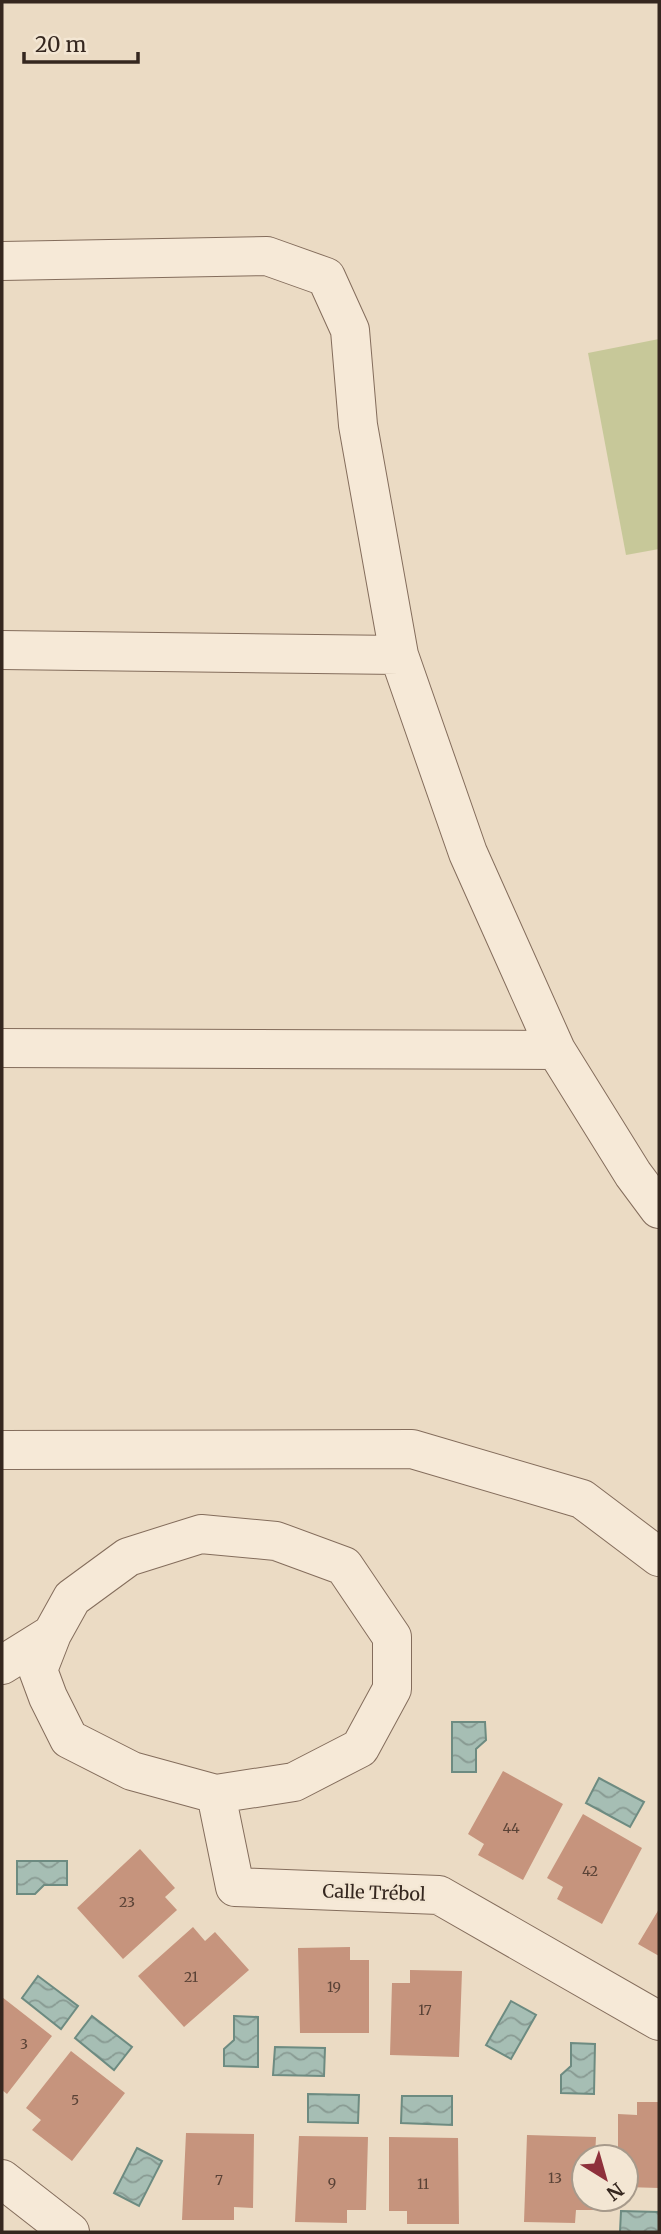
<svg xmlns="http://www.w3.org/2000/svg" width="661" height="2234" font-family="Merriweather,serif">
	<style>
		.pitch { fill: #c7c899 }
		.water { fill: url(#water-waves); stroke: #6d8b81; stroke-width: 2 }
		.building { fill: #c6947d }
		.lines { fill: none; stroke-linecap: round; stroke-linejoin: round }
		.minor-casing { stroke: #846d5c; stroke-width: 40 }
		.minor { stroke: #f6e9d7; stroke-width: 38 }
		.labels { text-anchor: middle; stroke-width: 5; stroke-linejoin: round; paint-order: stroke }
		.number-label { font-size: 14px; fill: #594236 }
		.street-label { font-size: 18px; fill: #35271f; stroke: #f3e6d3 }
	</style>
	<defs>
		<pattern id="water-waves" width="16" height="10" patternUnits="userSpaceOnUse" patternTransform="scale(1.75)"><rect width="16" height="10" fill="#a6beb4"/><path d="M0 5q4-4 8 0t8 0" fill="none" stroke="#889a92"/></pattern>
	</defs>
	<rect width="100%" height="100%" fill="#ebdbc4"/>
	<path class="pitch" d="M659,339V549L626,555L588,353Z"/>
	<path class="water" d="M452,1722H485L486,1740L476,1749V1772H452Z
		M599,1778L644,1802L630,1827L586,1803Z
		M17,1861H67V1885H44L35,1894H17Z
		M38,1976L78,2006L61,2029L22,1998Z
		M511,2001L536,2015L511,2059L486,2045Z
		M92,2016L132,2047L114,2070L75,2038Z
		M234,2016L258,2017V2067L224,2066V2049L234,2040Z
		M571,2043L595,2044L594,2094L561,2093V2075L571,2066Z
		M275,2047L325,2048L324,2076L273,2075Z
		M308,2094L359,2095L358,2123L308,2122Z
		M402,2096H452V2125L401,2123Z
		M137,2148L162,2161L139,2206L114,2193Z
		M621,2211L659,2212V2232H620Z"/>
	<path class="building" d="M503,1771L563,1804L523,1880L478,1855L484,1844L468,1834Z
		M583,1814L642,1848L602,1924L557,1899L563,1887L547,1878Z
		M140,1849L175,1888L165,1897L177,1910L123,1959L77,1908Z
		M659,1909V1956L638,1944Z
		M193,1927L205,1941L215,1932L249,1970L184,2027L138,1976Z
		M350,1947V1960H369V2033H300L298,1948Z
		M410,1970L462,1971L459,2057L390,2055L392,1983H410Z
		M2,1997L52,2036L7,2094L2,2090Z
		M71,2051L125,2093L72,2161L32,2130L41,2120L26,2108Z
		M637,2102H659V2188L626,2187V2157H618V2114L637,2115Z
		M186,2133L254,2134L253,2208L234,2207V2220H182Z
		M527,2135L596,2137L595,2157H584V2199H594V2210H576L575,2223L524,2222Z
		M299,2136L368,2137L366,2210H347V2223L295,2222Z
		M389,2137L458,2138L459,2224H407V2211H389Z"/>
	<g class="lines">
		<g class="minor-casing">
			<path id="minor" d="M2,261L267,256L326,277L350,330L358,425L399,655L468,853L556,1050L633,1174L659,1209
				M2,650L399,655
				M2,1048L556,1050
				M2,1450L412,1449L582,1499L659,1557
				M201,1534L276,1541L344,1566L392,1637V1689L360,1748L294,1782L216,1794L132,1771L69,1739L48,1697L38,1670L52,1634L72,1598L128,1557Z
				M2,1665L52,1634
				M216,1794L235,1887L439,1895L659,2021
				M2,2179L70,2232"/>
		</g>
		<use href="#minor" class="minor"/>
	</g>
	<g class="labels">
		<g class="number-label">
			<text x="511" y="1833">44</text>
			<text x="590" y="1876">42</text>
			<text x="127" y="1907">23</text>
			<text x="191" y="1982">21</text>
			<text x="334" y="1992">19</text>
			<text x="425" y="2015">17</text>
			<text x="24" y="2049">3</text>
			<text x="75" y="2105">5</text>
			<text x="555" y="2183">13</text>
			<text x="219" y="2185">7</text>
			<text x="332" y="2188">9</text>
			<text x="423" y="2189">11</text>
		</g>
		<g class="street-label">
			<text transform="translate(374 1893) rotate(2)" y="6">Calle Trébol</text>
		</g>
	</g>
	<rect width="661" height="2234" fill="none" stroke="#35271f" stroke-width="7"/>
	<g transform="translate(605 2178) rotate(143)"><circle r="33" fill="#f3e6d3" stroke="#a79a8b" stroke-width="2"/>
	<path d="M0-5L12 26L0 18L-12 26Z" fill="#8e303b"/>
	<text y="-10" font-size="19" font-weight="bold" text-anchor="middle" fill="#35271f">N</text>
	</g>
	<path d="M24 52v10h114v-10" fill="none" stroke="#35271f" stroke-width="3.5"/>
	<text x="35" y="52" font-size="21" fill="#35271f" stroke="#f3e6d3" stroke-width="5" paint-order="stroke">20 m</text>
</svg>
